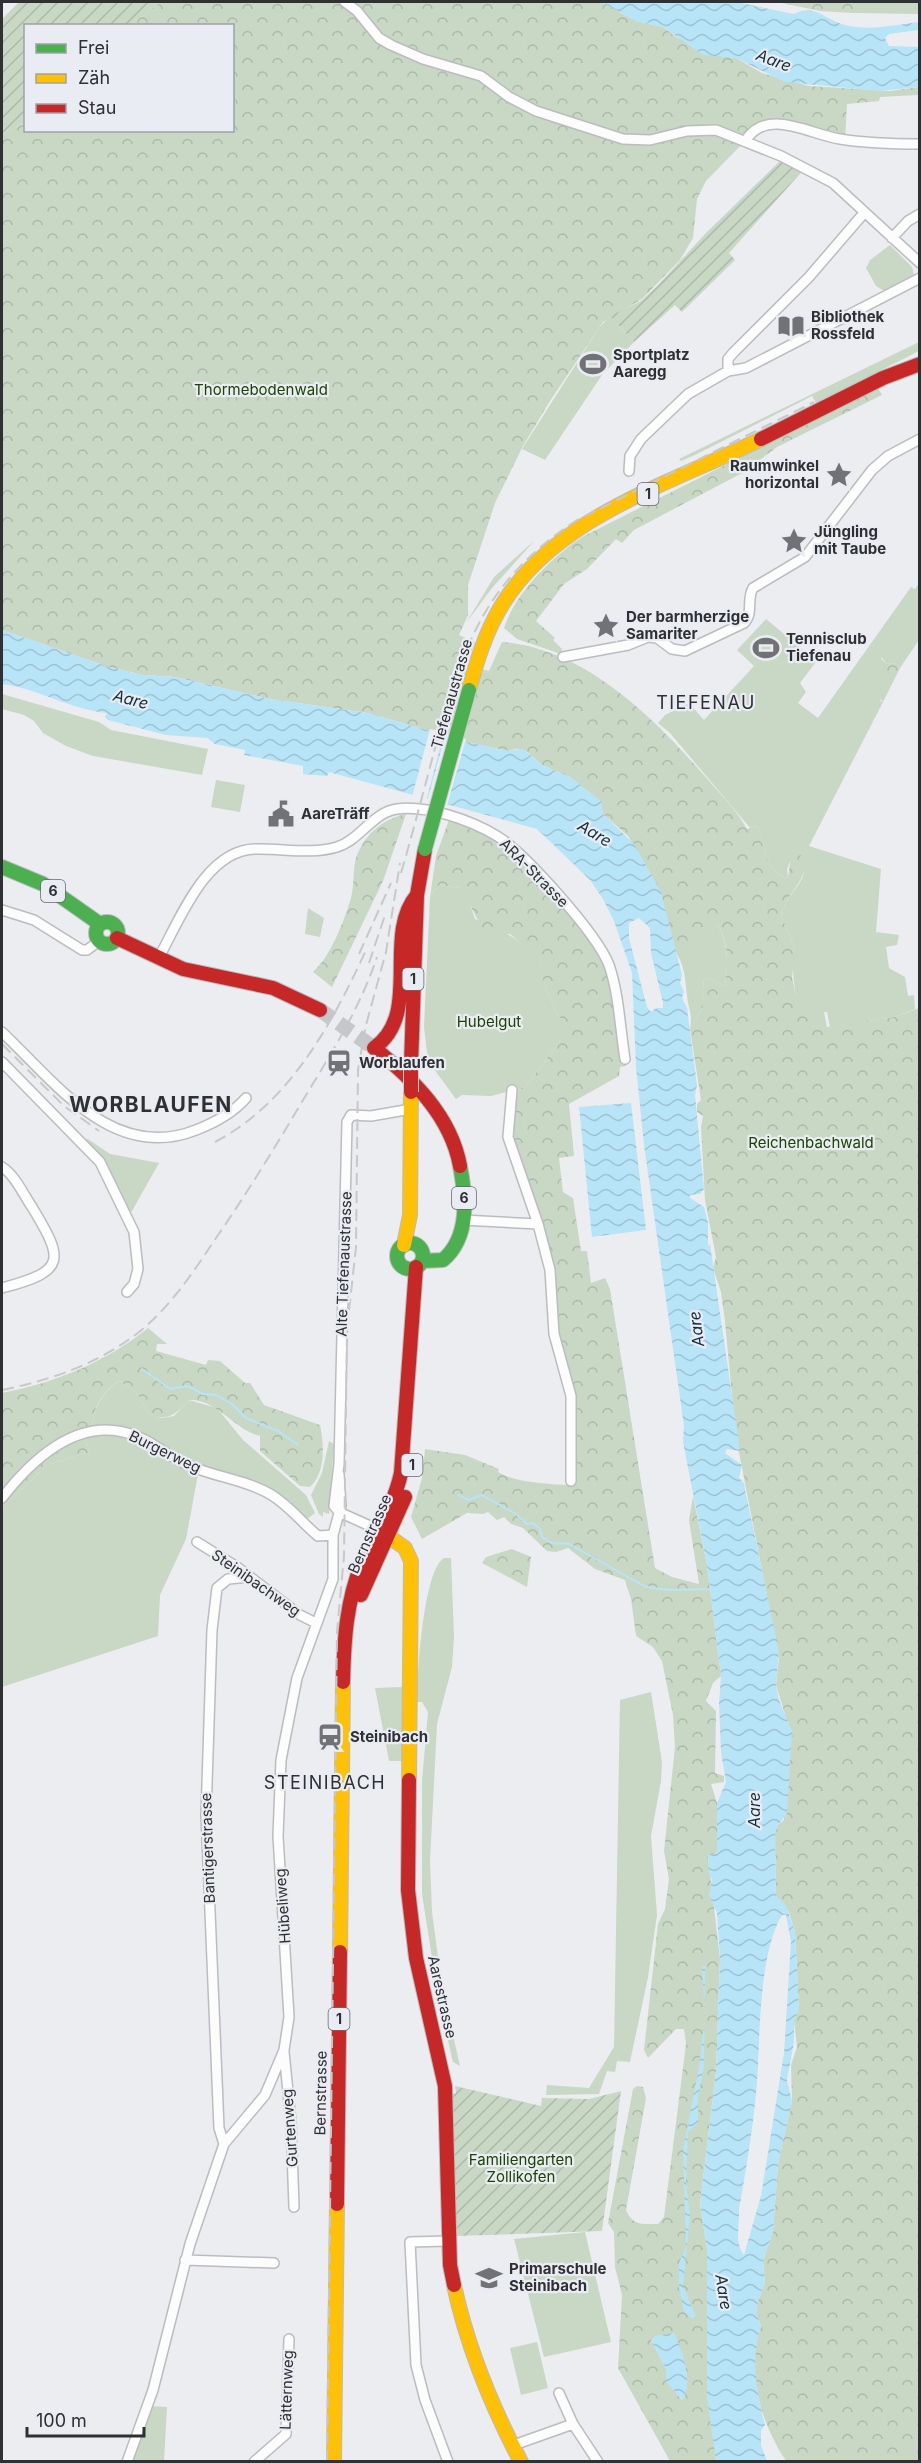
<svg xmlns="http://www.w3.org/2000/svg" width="921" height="2463" font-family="Inter,sans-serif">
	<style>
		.green { fill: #c8d8c4 }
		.forest { fill: url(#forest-crowns); fill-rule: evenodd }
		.garden { fill: url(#garden-furrows) }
		.water { fill: url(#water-waves); fill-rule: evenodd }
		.pier { fill: #ecedf1 }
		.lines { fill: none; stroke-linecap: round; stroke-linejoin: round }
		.stream { stroke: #b8e4f7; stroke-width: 2 }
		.primary-tunnel { stroke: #c6c7cb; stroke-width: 15; stroke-dasharray: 15 8; stroke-linecap: butt }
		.street-casing { stroke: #babcbe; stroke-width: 12 }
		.fast-casing { stroke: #babcbe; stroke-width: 16 }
		.slow-casing { stroke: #babcbe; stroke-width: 16 }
		.jam-casing { stroke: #babcbe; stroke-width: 16 }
		.street { stroke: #fcfcfd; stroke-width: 9 }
		.fast { stroke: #4caf50; stroke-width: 14 }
		.slow { stroke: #ffc107; stroke-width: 14 }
		.jam { stroke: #c62828; stroke-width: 14 }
		.rail { stroke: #c8c8c9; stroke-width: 2; stroke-dasharray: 12 6; stroke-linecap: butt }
		.fast-bridge-casing { stroke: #cacbcd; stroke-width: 16; stroke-linecap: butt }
		.jam-bridge-casing { stroke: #cacbcd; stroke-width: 16; stroke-linecap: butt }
		.fast-bridge { stroke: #4caf50; stroke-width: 14 }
		.jam-bridge { stroke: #c62828; stroke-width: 14 }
		.labels { text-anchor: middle; stroke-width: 4.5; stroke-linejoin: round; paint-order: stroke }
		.shield { fill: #eaecf3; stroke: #67686d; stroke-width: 1.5 }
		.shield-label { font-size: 14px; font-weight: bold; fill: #2f3033 }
		.poi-label { font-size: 15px; font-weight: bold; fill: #2f3033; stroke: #eaecf3; text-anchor: start }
		.park-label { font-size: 15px; fill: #1a4400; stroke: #eaecf3 }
		.street-label { font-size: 15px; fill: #2f3033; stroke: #eaecf3 }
		.water-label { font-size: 16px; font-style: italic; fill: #112f3b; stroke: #eaecf3 }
		.quarter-label { font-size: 18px; letter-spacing: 1.5px; fill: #2f3033; stroke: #eaecf3 }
		.district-label { font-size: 21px; font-weight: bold; letter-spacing: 1.5px; fill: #2f3033; stroke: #eaecf3 }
	</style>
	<defs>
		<pattern id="forest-crowns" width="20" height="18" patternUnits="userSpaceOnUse" patternTransform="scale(1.5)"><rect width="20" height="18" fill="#c8d8c4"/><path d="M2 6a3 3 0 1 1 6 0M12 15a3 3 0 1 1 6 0" fill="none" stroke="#acbaa9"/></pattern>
		<pattern id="garden-furrows" width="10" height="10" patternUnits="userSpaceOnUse" patternTransform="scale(1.5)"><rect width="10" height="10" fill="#c8d8c4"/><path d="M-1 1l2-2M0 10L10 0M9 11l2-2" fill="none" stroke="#acbaa9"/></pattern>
		<pattern id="water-waves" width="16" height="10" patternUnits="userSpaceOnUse" patternTransform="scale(1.5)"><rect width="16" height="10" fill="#b8e4f7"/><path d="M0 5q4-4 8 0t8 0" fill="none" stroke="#9ec4d4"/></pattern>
	</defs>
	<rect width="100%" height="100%" fill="#ecedf1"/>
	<path class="green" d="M853,2H919V14L853,13Z
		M890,245L912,267L914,275L911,280L886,292L876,286L866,268L870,260Z
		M610,316L634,342L602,375L545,460L522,449L599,328Z
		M919,342V351L816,403L812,396L697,454L681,461L679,459Z
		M535,540L492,588L466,623L494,577Z
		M919,583V640L900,668L897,664L886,663L881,657L884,681L880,701L883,702L809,846L881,869L876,932L899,935L897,945L886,947L889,968L905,977L908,996L914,995L915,1009L894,1017L830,1027L827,1012L801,1013L797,1010L792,963L795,949L781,915C788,889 813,881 801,856L791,859L787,869L788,878C765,873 765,843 757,826L750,828L670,733L658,723L665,715L689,703L704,720L754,666L737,650L766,619L801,648L804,654L818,659L800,683L806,692L798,703L818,718L911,587L915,589Z
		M2,694L99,722L111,730L208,749L202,775L93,756L66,746L43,733L34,721L24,715L2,709Z
		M216,780L245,785L240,812L211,807Z
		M439,885L460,888L468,899L475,919C499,929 522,938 536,962C546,981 548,1002 561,1019V1040L525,1087L491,1096L462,1095L456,1099L428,1061L424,1027L430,897Z
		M308,908L324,918L320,937L305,934Z
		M718,925C729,945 728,965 725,986L708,978L704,979L701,1010L690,1029C693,1011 688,1010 687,995C685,977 685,965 674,950L684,948Z
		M88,1139L110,1154L159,1163L132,1211L125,1214L100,1162L80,1141Z
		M119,1381L135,1391L150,1415L162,1418L174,1416L189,1400L217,1408L243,1440L306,1495L315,1513L306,1520L291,1505L116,1427H93C91,1410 105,1390 119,1381Z
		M116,1430L199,1469L186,1539L160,1595L158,1636L2,1687V1507L49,1464L90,1452L82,1432Z
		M329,1441L334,1444L329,1514L323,1512V1517L319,1514L311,1495L322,1473Z
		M444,1558H451L454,1637L452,1667L437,1724L430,1861L432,1912L442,1987L460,2066L453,2062L439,2002L422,1894V1781L428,1712L422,1702H417C417,1677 423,1570 444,1558Z
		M403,1687L402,1761H389L375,1688Z
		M651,1692L662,1762L661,1781L651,1836L657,1915L648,1977L630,2062L617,2061L615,2072L607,2071L599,2094L546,2095L547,2085L589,2088L614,2047L620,1700Z
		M585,2232L611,2342L544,2357L514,2239Z
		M537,2342L548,2388L521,2395L510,2348Z
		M149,2406L167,2407L164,2461L129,2462Z"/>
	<path class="forest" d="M161,2H601L636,21L663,27L676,37L720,56L736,58L762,73L809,86L890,91L919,87V95L880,97L879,101L847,104L845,140L771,124L746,140L706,181L697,199L693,238L680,260L642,299L603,322L550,401L523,446L495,503L468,585V615L459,635L475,642L466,665L489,671L502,642C584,648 653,717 704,775C719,793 736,809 747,829L757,826C765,842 765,874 788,878L791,855L799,853L806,864C803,884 786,895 781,915L795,949L792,977L799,1012H824L827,1027L894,1017L919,1008V2461H786C761,2423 745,2371 761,2326L756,2314L758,2301L765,2282L763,2261L773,2231L778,2164L792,2101L791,2065L797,2047L794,2021L799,2009L795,1932L789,1912L776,1895L775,1833L778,1825L784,1820L785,1714L776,1685L779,1658L736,1437L725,1322L721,1292L713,1268L716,1257L705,1200L701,1127L703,1116L697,1112V1104L701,1100L690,1029L701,1010L704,979L708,978L725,986C728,965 729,943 718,925L684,949L674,950L651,875L628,836L603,814L600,801L570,777L542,765L526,751L516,749L508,751L467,742L368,713L270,699L175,677L143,675L109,667L2,630V133L25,123L26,130H232V26L130,25Z
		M777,2H853V13L820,11Z
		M878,388L882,395L777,447L744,472L634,530L622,543L616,539L587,569L564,584L536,621L555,638L553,640L562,649L561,654L517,639L504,628C516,592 551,558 582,537Z
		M876,655L886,663L897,664L900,668L883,702L877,696L884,681L872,670L873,657Z
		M406,814L383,881L332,987L313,972C331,956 344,921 351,898C354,887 353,874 355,862C361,837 382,819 406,814Z
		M450,817L510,846L596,943L616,993L626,1066L620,1067L619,1076L569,1104L574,1156L559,1158L563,1192L573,1198L581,1251H587L591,1283L605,1278L610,1289L655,1568L672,1577L699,1584L689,1520L693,1496L707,1565L721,1676L713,1683L706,1701L716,1711L715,1773L724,1776V1782L711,1784L717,1803V1851L715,1854H708L709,1864L720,1959L716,2071L700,2204L707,2249L709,2352L716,2461H670L618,2368L622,2295L615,2267L614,2232L608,2223L633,2089L637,2086L643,2087L646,2098L626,2210C633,2226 642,2224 658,2224L664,2217L686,2044L684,2029H676L648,2058L644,2050L658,1924L665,1909L669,1879L664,1851L675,1747L673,1715L662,1661L653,1647L636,1636L631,1599L625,1580L595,1569L568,1548L556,1552L547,1551L523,1528L511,1524L504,1517L497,1520L488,1512L483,1514L467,1513L422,1539L411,1517L422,1478L425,1449L465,1455L499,1469L498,1472C516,1483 550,1484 571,1485L572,1409L558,1354L553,1289L508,1137L512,1090L525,1087L561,1040V1019C548,1002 546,981 536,963C530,951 520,943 510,934L488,936C476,920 471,904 460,888L439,885L430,897L436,856ZM651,2340L682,2354C686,2368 691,2387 682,2400L667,2382L666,2369Z
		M148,1328L167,1344H157L156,1351L206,1365L208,1360L220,1361L245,1383H250L264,1405L320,1425C324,1444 326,1473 310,1487L300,1486L260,1451V1436C234,1430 218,1399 189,1400C176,1414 169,1421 150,1415L135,1391L119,1381C104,1390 91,1410 93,1427L82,1432L90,1452L49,1464L2,1507V1393C57,1382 104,1363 148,1328Z
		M512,1549L531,1557L527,1587L482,1563L486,1557Z"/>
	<path class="garden" d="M19,2H161L130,25L26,26L25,123L2,133V19Z
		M784,157L806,167L729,253L735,260L682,312L675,305L634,342L610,316L641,301L657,286L706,233Z
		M455,2086L541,2106L542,2098L589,2099L621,2091L602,2231L456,2236L453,2094L456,2093Z"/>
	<path class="water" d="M601,2H736L794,14C814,3 825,20 845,25C869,31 895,25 919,22V30L889,34L885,38L889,46L919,47V87L879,91L785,82L736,58L703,55L663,27L636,21Z
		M2,630L109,667L143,675L175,677L270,699L368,713L467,742L508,751L523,749L542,765L570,777L601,801L603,814L634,844L661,892L682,975L680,983L684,992L682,998L687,1008L697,1085L695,1095L704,1189L700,1194L690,1195V1198L704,1207L708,1223V1246L710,1244L740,1451L727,1449L725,1453L742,1465L739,1478L744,1483L746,1494L779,1652L776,1685L779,1700L792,1731L787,1814L778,1825L775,1833L776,1895L786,1905L795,1932L799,2009L794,2021V2042L787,2080L792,2101L778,2164L773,2231L763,2261L765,2282L758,2301L756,2314L761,2326C750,2357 757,2394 765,2425L761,2430V2445L767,2461H716L707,2398V2249L700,2204L716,2071L720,1959L717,1913L709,1895L712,1879L709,1875L708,1854H715L717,1851V1803L726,1782L721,1752L719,1703L721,1676L707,1565L683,1442L684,1426L644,1145L636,1067L632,973L614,921L603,899L590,880L537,829L329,772L327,776L303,774V766L244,755L245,750L215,744L207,738L166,735L108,720L105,717L107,713C71,710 37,688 2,684ZM639,918L650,928L651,953L663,1003V1008H656L651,1012L647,1007L629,938V923ZM782,1915H786L791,1942L784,2053L761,2196L744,2255C734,2243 740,2224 739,2209C747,2165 756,2110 758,2065C760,2021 761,1950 782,1915Z
		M631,1103L646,1230L592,1237L579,1107Z
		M705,1965L704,2067L698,2097V2123L688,2132L686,2181L690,2216L683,2286L696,2317L693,2319L684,2312L679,2287V2263L686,2247L683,2150L699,2067L705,2015L702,1967Z
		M674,2333C683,2352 693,2381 683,2400L666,2382V2369L651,2340L655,2336Z"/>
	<path class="pier" d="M430,729L444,732L426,802L412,797Z
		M446,733L466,739L446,809L427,802Z"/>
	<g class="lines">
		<path class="stream" d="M142,1369L170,1389L188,1386L203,1394L216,1395L232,1404L246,1418L278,1431L298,1445
			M458,1495L469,1500L482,1495L516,1514L527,1524L533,1523L540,1529L542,1537L552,1543L569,1544L646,1587L670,1590L711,1589"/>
		<path class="primary-tunnel" d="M320,1010L374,1048"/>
		<g class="street-casing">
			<path id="street" d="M345,2L357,11L379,38L391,45L423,59L481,76L509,97L536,111L623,139L650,140L687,131L716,130L781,156L833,183L920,263
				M746,140C767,107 811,135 840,139C865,143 894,144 920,144
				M892,238L908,221L920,214
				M728,371V359L733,353L809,277L864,213
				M629,471L630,456L641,439L688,394L728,371L746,368L920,278
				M563,657L628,645L648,637L657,638L672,649L685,651L744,623C754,613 746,600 753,588L805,557L872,470L888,456L920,439
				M2,910L34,920L82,950H87L99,941
				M158,959C179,922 205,850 255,849C282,848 310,855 337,847C360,840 373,812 397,809C427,805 471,820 497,836C525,853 597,934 609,965C619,994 620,1028 625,1059
				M2,1032C55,1082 113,1163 196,1130C214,1123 233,1113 246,1098
				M2,1062L100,1162L134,1232L138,1269L134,1284L127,1292
				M512,1090L508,1137L538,1224L550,1270L554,1334L571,1396V1481
				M2,1167C15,1175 23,1194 32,1207C64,1260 67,1271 2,1288
				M463,1220L538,1224
				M2,1498C34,1457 81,1414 136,1436C155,1443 169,1457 188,1465C214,1477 244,1479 270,1494C289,1505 301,1522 318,1536L333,1535
				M379,1530L339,1512L334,1506L339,1464L347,1122L351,1115L371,1116L411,1109
				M197,1542L237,1567L300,1615L316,1623
				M284,2052L291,2122L294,2207
				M224,2144L219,2128L206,1815L212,1630L217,1588L228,1579L250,1577
				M185,2260L274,2263
				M573,2424L598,2462
				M511,2446L573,2424L559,2393
				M127,2462L153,2390L190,2244L224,2144L265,2095L284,2050L289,2017L278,1836L281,1760L297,1678L333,1579V1535L341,1506L339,1474
				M254,2462L286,2434L289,2339
				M448,2462L425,2400L416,2365L410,2242L448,2241"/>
		</g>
		<g class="fast-casing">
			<path id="fast" d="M2,867L43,884L100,924
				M96 933a11 11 0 1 1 22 0a11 11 0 1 1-22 0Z
				M397 1256a13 13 0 1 1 26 0a13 13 0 1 1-26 0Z
				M422,1261L443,1260C470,1237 466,1197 460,1166"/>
		</g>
		<g class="slow-casing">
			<path id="slow" d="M469,690C477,660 486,631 502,605C556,516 673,483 761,439
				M404,1245L410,1215L411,1092
				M388,1536L405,1548L411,1561L409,1780
				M340,1952L343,1682
				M454,2285C467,2346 492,2407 521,2462
				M334,2462L337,2204"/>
		</g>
		<g class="jam-casing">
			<path id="jam" d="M761,439L883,378L920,364
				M417,895C382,936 423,1014 374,1048C412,1078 451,1116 460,1166
				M117,938L183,969L273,988L320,1010
				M411,1064L417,895L425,849
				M361,1595L405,1497
				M343,1682C344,1641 346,1602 362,1563C375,1533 394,1506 401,1473L416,1267
				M409,1780L408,1890L416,1958L445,2086L450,2265L454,2285
				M337,2204L340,1952"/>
		</g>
		<use href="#street" class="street"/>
		<use href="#fast" class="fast"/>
		<use href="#slow" class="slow"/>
		<use href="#jam" class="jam"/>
		<path class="rail" d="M401,873C414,829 425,785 437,741C464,642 487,579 577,520L814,402
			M359,954L391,883
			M369,963L385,915
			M2,1044L64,1106L99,1131
			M215,1142C290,1103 333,1022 367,948
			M2,1390C51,1380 98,1364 139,1332C170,1307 192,1274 214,1241C241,1202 266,1162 290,1122C322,1067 357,1017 377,957
			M327,2462L337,1632L344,1556L347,1329L356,1247L358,1070L366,1025L386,952L400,863"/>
		<g class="fast-bridge-casing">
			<path id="fast-bridge" d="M425,849L469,690"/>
		</g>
		<g class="jam-bridge-casing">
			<path id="jam-bridge" d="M411,1064V1092"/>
		</g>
		<use href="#fast-bridge" class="fast-bridge"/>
		<use href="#jam-bridge" class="jam-bridge"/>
	</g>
	<defs>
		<g id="library-bare" transform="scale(2.07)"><path d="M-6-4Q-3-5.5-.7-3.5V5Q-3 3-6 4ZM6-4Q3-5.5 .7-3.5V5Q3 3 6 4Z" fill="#717276" stroke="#eaecf3" stroke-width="2.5" paint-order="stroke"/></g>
		<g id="stadium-bare" transform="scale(2.07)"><path d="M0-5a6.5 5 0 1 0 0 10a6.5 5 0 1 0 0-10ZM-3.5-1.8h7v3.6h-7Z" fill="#717276" stroke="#eaecf3" stroke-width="2.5" paint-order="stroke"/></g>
		<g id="sight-bare" transform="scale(2.07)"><path d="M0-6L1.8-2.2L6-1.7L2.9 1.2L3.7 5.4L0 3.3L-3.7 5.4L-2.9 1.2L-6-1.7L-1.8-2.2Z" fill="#717276" stroke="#eaecf3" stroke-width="2.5" paint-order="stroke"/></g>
		<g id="civic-bare" transform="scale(2.07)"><path d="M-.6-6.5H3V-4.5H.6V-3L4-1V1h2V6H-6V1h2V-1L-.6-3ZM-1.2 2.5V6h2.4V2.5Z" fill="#717276" stroke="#eaecf3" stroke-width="2.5" paint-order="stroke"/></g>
		<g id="station-bare" transform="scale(2.07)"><path d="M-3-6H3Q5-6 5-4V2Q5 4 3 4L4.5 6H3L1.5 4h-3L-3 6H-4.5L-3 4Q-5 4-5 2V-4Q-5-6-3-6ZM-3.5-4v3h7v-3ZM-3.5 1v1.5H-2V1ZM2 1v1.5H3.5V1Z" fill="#717276" stroke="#eaecf3" stroke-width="2.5" paint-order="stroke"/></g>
		<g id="school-bare" transform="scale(2.07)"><path d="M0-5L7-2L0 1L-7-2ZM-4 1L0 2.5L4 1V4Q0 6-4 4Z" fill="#717276" stroke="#eaecf3" stroke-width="2.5" paint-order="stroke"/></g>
	</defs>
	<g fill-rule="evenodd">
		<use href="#library-bare" x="791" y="326"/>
		<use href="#stadium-bare" x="593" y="364"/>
		<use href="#sight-bare" x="839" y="475"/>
		<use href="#sight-bare" x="794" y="541"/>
		<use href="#sight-bare" x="606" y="626"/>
		<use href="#stadium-bare" x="766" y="648"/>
		<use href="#civic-bare" x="281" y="814"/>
		<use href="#station-bare" x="339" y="1063"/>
		<use href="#station-bare" x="330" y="1737"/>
		<use href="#school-bare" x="489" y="2278"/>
	</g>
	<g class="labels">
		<g class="shield">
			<rect x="637.5" y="483" width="21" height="22" rx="4.5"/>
			<rect x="41" y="880" width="24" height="22" rx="4.5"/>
			<rect x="402.5" y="968" width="21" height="22" rx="4.5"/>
			<rect x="452" y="1187" width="24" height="22" rx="4.5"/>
			<rect x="401.5" y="1454" width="21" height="22" rx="4.5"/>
			<rect x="328.5" y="2008" width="21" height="22" rx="4.5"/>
		</g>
		<g class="shield-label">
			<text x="648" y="499">1</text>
			<text x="53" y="896">6</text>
			<text x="413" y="984">1</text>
			<text x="464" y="1203">6</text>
			<text x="412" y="1470">1</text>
			<text x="339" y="2024">1</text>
		</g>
		<g class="poi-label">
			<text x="811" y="322">Bibliothek<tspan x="811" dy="17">Rossfeld</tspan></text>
			<text x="613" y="360">Sportplatz<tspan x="613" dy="17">Aaregg</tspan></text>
			<text x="819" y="471" text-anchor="end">Raumwinkel<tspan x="819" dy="17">horizontal</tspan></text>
			<text x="814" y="537">Jüngling<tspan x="814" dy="17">mit Taube</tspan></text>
			<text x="626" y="622">Der barmherzige<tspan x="626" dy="17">Samariter</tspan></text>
			<text x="786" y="644">Tennisclub<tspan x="786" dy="17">Tiefenau</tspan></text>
			<text x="301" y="819">AareTräff</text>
			<text x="359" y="1068">Worblaufen</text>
			<text x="350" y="1742">Steinibach</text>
			<text x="509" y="2274">Primarschule<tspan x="509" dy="17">Steinibach</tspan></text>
		</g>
		<g class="park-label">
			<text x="261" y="395">Thormebodenwald</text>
			<text x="489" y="1027">Hubelgut</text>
			<text x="811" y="1148">Reichenbachwald</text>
			<text x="521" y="2165">Familiengarten<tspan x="521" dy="17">Zollikofen</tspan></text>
		</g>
		<g class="street-label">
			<text transform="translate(452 694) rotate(-74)" y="5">Tiefenaustrasse</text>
			<text transform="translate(534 873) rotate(45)" y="5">ARA-Strasse</text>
			<text transform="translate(344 1264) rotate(-88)" y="5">Alte Tiefenaustrasse</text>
			<text transform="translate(165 1452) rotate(26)" y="5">Burgerweg</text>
			<text transform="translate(370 1534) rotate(-66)" y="5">Bernstrasse</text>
			<text transform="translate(256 1583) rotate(35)" y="5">Steinibachweg</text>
			<text transform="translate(208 1848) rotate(-92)" y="5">Bantigerstrasse</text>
			<text transform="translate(283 1906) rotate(-94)" y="5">Hübeliweg</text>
			<text transform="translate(442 1997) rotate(77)" y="5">Aarestrasse</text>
			<text transform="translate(321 2093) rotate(-89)" y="5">Bernstrasse</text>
			<text transform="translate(290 2128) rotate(-94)" y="5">Gurtenweg</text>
			<text transform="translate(287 2390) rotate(-88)" y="5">Lätternweg</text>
		</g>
		<g class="water-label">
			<text transform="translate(774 60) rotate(21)" y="6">Aare</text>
			<text transform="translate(131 699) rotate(15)" y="6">Aare</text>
			<text transform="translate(595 833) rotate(31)" y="6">Aare</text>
			<text transform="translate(696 1329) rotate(-97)" y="6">Aare</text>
			<text transform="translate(754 1810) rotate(-90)" y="6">Aare</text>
			<text transform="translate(724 2292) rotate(81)" y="6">Aare</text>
		</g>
		<g class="quarter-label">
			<text x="706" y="709">TIEFENAU</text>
			<text x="325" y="1789">STEINIBACH</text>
		</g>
		<g class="district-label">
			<text x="151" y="1112">WORBLAUFEN</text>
		</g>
	</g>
	<rect width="921" height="2463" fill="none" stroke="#2f3033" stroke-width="6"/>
	<rect x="24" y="24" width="210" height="108" fill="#eaecf3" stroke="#9fa1a6" stroke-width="1.5"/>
	<rect x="36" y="44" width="30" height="9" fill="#4caf50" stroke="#9fa1a6" stroke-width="1.5"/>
	<text x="78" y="54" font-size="18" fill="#2f3033">Frei</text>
	<rect x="36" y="74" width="30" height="9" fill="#ffc107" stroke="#9fa1a6" stroke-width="1.5"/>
	<text x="78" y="84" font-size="18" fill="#2f3033">Zäh</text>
	<rect x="36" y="104" width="30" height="9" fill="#c62828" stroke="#9fa1a6" stroke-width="1.5"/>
	<text x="78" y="114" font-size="18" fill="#2f3033">Stau</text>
	<path d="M27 2427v9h117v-9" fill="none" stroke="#2f3033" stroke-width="3"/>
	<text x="36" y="2427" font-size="18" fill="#2f3033" stroke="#eaecf3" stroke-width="4.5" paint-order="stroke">100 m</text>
</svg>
